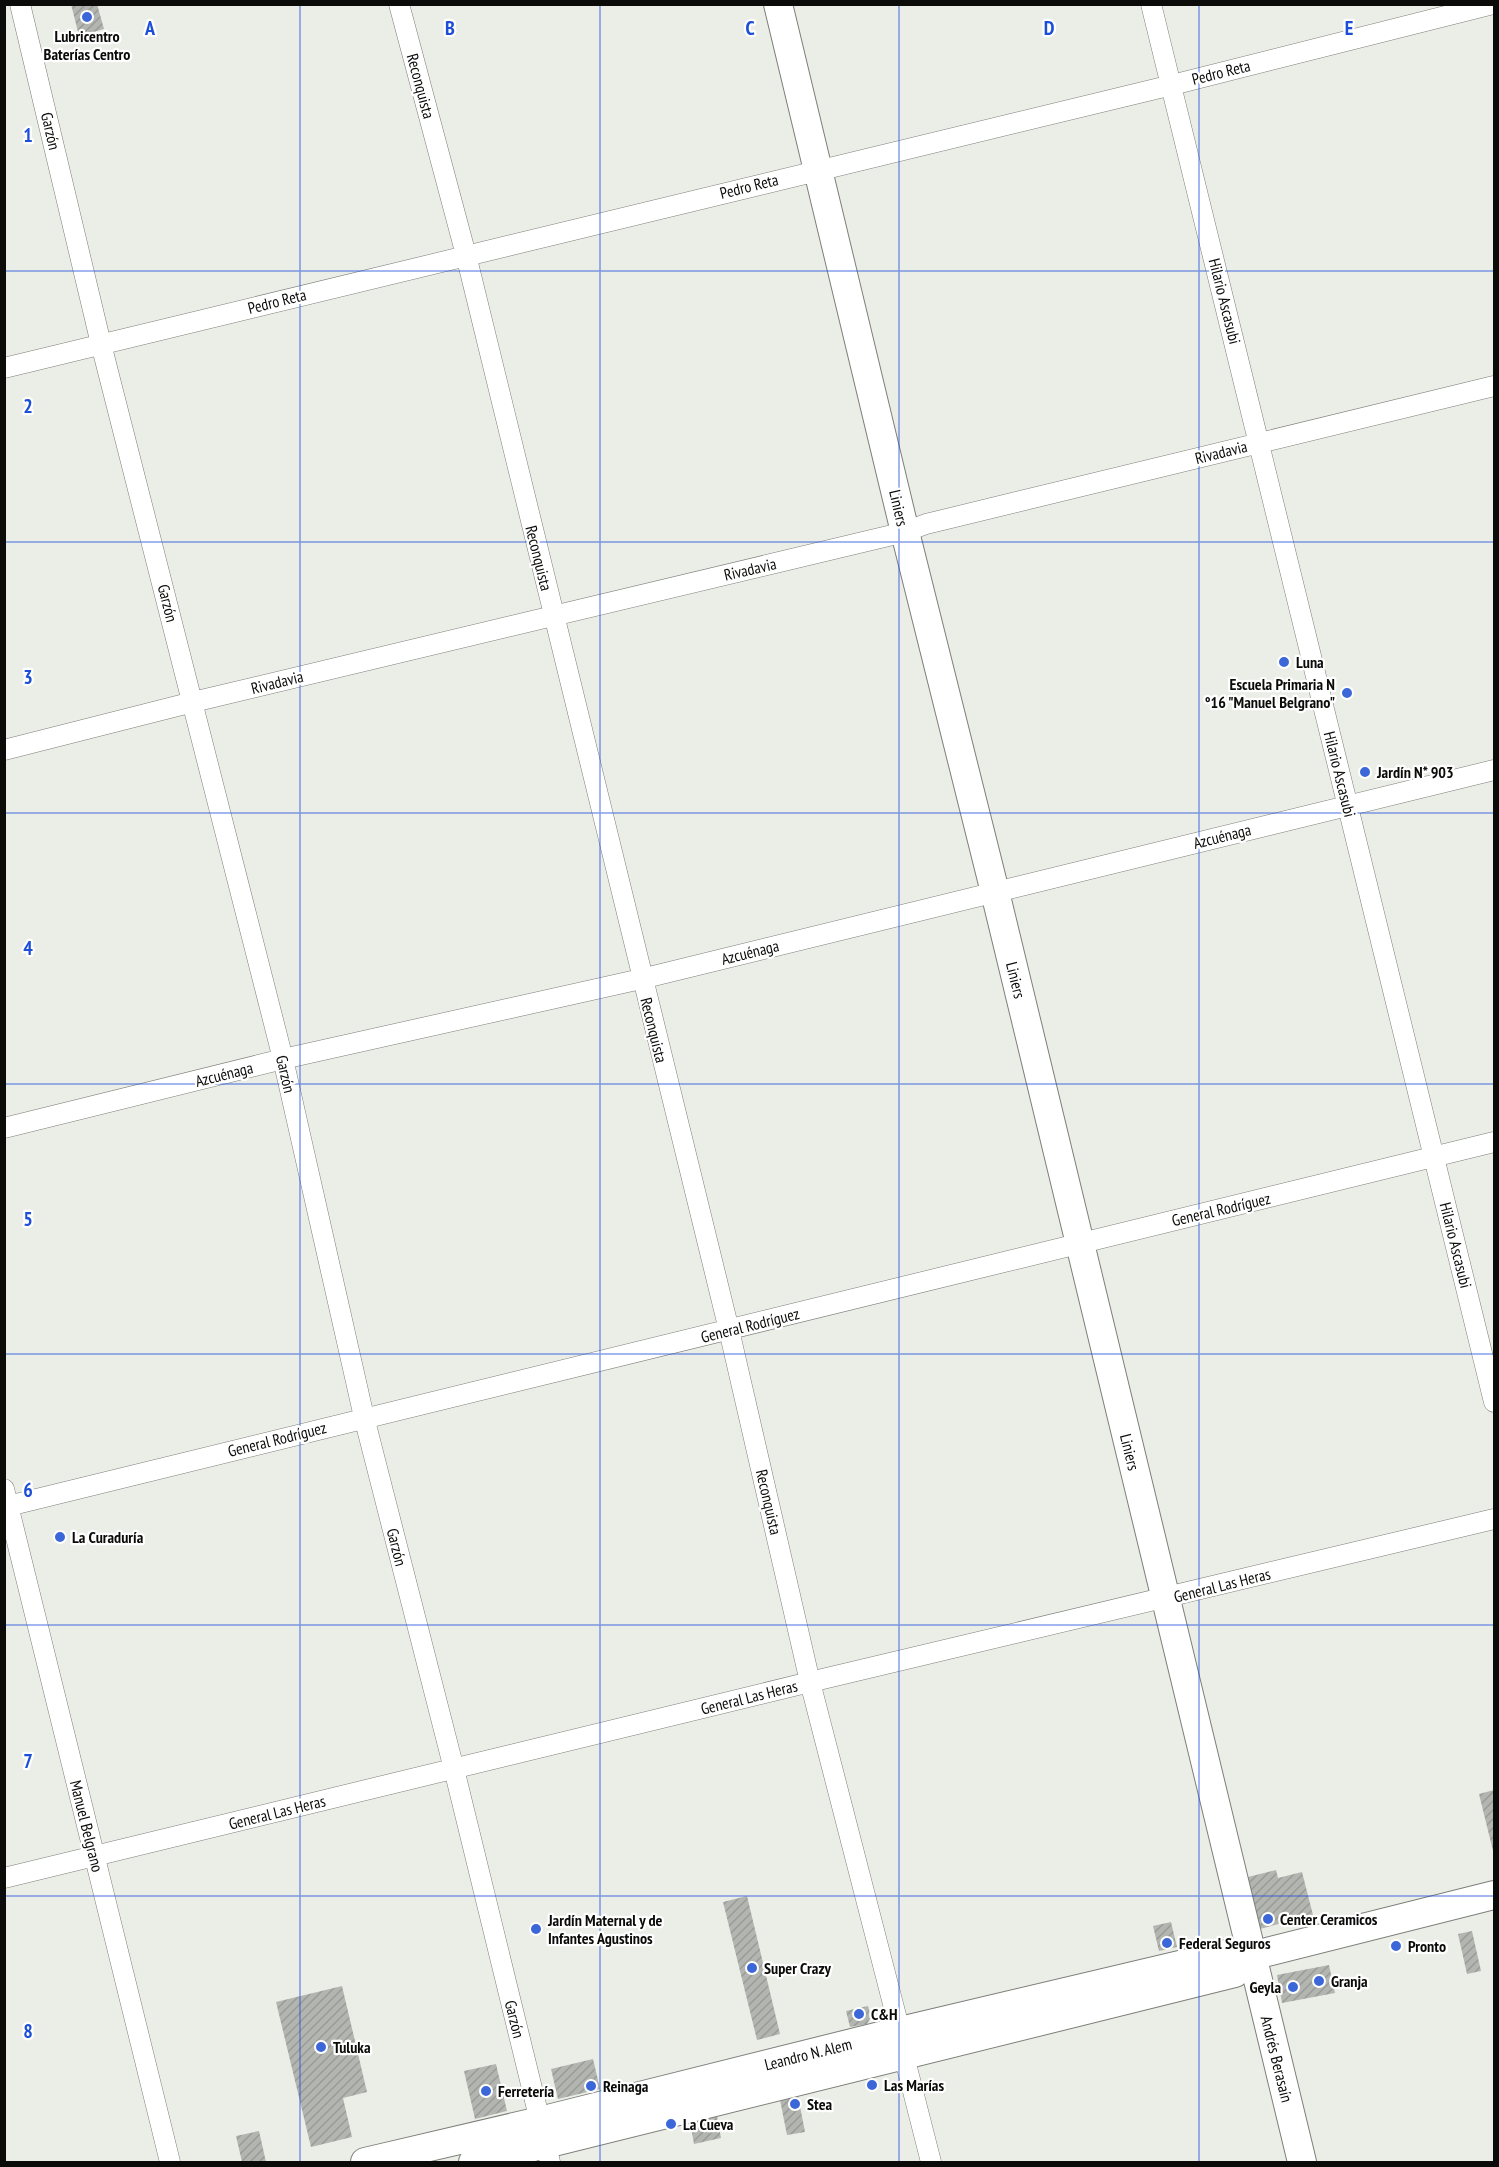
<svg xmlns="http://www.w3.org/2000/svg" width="1499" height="2167" font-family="'PT Sans Narrow',sans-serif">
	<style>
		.building { fill: url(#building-hatch) }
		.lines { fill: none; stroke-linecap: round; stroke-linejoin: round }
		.street-casing { stroke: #7d7f79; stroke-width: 21 }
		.secondary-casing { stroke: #7d7f79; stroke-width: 30 }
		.street { stroke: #fff; stroke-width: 20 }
		.secondary { stroke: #fff; stroke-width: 28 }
		.grid { fill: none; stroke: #1d4ed8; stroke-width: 1.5; stroke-opacity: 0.55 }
		.poi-dot { fill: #3c67d8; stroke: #fff; stroke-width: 2 }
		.labels { text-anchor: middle; stroke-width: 4.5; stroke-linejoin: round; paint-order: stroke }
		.poi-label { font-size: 16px; font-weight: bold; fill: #0b0c0a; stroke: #fff; text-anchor: start }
		.street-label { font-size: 16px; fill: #0b0c0a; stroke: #fff }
		.grid-label { font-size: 20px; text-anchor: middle; font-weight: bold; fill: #1d4ed8; stroke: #fff; stroke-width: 4.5; stroke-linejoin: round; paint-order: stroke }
	</style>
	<defs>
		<pattern id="building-hatch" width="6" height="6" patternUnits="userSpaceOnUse" patternTransform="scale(1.5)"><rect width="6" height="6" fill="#b3b6b0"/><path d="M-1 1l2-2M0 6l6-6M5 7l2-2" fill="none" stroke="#999b96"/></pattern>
	</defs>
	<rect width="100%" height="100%" fill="#ebede7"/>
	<path class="building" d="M71,4H97L104,29L79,36Z
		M1494,1790V1855L1479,1794Z
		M1276,1870L1278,1878L1302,1872L1313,1915L1260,1929L1248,1877Z
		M747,1896L780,2034L757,2040L723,1902Z
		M1171,1922L1177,1947L1159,1951L1153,1926Z
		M1472,1931L1481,1971L1467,1974L1458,1934Z
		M1329,1965L1335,1993L1282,2003L1277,1975Z
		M342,1986L367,2092L343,2098L352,2137L311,2147L276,2002Z
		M868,2006L871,2017L867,2024L850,2027L846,2011Z
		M593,2059L600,2089L558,2099L551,2069Z
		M496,2064L507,2111L475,2119L464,2071Z
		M798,2096L805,2132L787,2135L780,2100Z
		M717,2116L721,2138L694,2144L690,2122Z
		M259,2131L266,2162H242L236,2136Z"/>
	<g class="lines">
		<g class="street-casing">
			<path id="street" d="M20,4L101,344L283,1059L364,1417L454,1769L550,2162
				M399,4L466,255L729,1330L810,1682L900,2031L904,2056L931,2162
				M1151,4L1494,1402
				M4,368L1172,85L1493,4
				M4,750L193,702L905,532L926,524L1494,386
				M4,1128L283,1059L641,979L1494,770
				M4,1489L170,2162
				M4,1507L1494,1142
				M4,1878L810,1682L1494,1519"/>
		</g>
		<g class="secondary-casing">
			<path id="secondary" d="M778,4L905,532L995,892L1302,2162
				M365,2162L540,2121L900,2031L1230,1953L1251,1956L1494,1895
				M473,2162L1235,1973L1251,1956"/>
		</g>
		<use href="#street" class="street"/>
		<use href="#secondary" class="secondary"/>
	</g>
	<path class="grid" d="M300,4V2162M600,4V2162M899,4V2162M1199,4V2162M4,271H1494M4,542H1494M4,813H1494M4,1084H1494M4,1354H1494M4,1625H1494M4,1896H1494"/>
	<g class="poi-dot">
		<circle cx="87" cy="17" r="6"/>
		<circle cx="1284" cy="662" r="6"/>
		<circle cx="1347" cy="693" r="6"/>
		<circle cx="1365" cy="772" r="6"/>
		<circle cx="60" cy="1537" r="6"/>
		<circle cx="1268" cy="1919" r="6"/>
		<circle cx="536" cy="1929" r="6"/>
		<circle cx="1167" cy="1943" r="6"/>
		<circle cx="1396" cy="1946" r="6"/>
		<circle cx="752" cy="1968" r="6"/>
		<circle cx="1319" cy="1981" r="6"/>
		<circle cx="1293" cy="1987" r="6"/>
		<circle cx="859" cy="2014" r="6"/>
		<circle cx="321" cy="2047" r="6"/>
		<circle cx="872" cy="2085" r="6"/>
		<circle cx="591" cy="2086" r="6"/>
		<circle cx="486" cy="2091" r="6"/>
		<circle cx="795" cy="2104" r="6"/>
		<circle cx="671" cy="2124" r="6"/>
	</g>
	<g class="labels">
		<g class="poi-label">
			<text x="87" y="42" text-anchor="middle">Lubricentro<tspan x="87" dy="18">Baterías Centro</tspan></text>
			<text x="1296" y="668">Luna</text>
			<text x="1335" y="690" text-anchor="end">Escuela Primaria N<tspan x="1335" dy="18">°16 "Manuel Belgrano"</tspan></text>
			<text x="1377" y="778">Jardín N* 903</text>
			<text x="72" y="1543">La Curaduría</text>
			<text x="1280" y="1925">Center Ceramicos</text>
			<text x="548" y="1926">Jardín Maternal y de<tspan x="548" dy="18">Infantes Agustinos</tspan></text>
			<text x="1179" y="1949">Federal Seguros</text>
			<text x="1408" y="1952">Pronto</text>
			<text x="764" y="1974">Super Crazy</text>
			<text x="1331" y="1987">Granja</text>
			<text x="1281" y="1993" text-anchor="end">Geyla</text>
			<text x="871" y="2020">C&amp;H</text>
			<text x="333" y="2053">Tuluka</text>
			<text x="884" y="2091">Las Marías</text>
			<text x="603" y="2092">Reinaga</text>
			<text x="498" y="2097">Ferretería</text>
			<text x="807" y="2110">Stea</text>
			<text x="683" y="2130">La Cueva</text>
		</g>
		<g class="street-label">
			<text transform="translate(1221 72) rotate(-14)" y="6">Pedro Reta</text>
			<text transform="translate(421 86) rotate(75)" y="6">Reconquista</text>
			<text transform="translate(51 131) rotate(77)" y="6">Garzón</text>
			<text transform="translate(749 186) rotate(-14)" y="6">Pedro Reta</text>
			<text transform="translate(277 301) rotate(-14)" y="6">Pedro Reta</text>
			<text transform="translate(1225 301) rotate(76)" y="6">Hilario Ascasubi</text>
			<text transform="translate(1221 452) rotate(-14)" y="6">Rivadavia</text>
			<text transform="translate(899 508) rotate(77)" y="6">Liniers</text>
			<text transform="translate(539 558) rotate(76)" y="6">Reconquista</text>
			<text transform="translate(750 569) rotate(-13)" y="6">Rivadavia</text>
			<text transform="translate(168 603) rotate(76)" y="6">Garzón</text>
			<text transform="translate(277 682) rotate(-14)" y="6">Rivadavia</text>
			<text transform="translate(1340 774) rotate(76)" y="6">Hilario Ascasubi</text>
			<text transform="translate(1222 836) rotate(-14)" y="6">Azcuénaga</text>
			<text transform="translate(750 952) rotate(-14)" y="6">Azcuénaga</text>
			<text transform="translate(1016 980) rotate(76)" y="6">Liniers</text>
			<text transform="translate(654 1030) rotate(76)" y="6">Reconquista</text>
			<text transform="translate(224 1074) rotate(-14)" y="6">Azcuénaga</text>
			<text transform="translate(286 1074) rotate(77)" y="6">Garzón</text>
			<text transform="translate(1221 1209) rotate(-13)" y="6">General Rodríguez</text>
			<text transform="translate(1456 1245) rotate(76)" y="6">Hilario Ascasubi</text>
			<text transform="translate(750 1325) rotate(-14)" y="6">General Rodríguez</text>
			<text transform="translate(277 1439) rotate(-14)" y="6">General Rodríguez</text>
			<text transform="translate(1130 1452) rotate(76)" y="6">Liniers</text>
			<text transform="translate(769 1502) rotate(77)" y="6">Reconquista</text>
			<text transform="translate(397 1547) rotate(76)" y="6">Garzón</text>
			<text transform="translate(1222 1585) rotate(-14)" y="6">General Las Heras</text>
			<text transform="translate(749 1697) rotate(-14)" y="6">General Las Heras</text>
			<text transform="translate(277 1812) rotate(-14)" y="6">General Las Heras</text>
			<text transform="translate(87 1826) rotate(76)" y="6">Manuel Belgrano</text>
			<text transform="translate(515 2019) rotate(76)" y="6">Garzón</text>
			<text transform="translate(808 2054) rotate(-14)" y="6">Leandro N. Alem</text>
			<text transform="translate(1277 2059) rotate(76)" y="6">Andrés Berasaín</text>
		</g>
	</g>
	<g class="grid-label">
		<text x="150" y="35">A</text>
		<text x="450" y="35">B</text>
		<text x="750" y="35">C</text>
		<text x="1049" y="35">D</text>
		<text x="1349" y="35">E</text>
		<text x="28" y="142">1</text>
		<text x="28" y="413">2</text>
		<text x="28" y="684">3</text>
		<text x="28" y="955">4</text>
		<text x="28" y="1226">5</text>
		<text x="28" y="1497">6</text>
		<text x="28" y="1768">7</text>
		<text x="28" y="2038">8</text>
	</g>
	<rect width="1499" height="2167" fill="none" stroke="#0b0c0a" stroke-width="12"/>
</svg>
